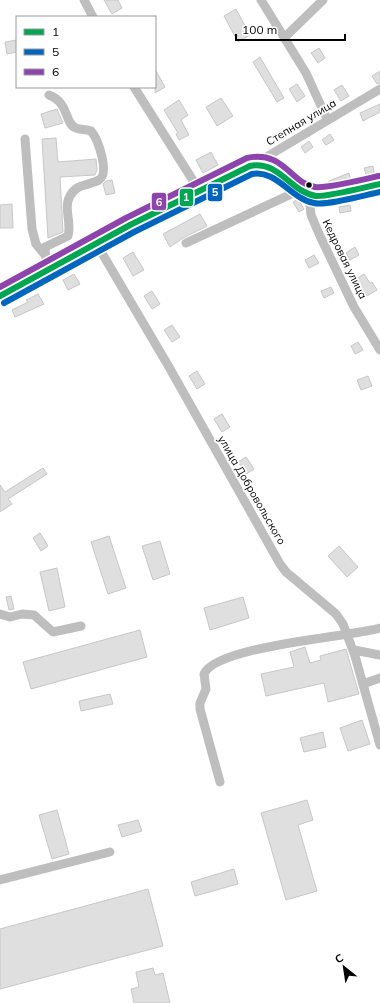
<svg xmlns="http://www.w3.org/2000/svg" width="380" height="1003" font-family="Mulish,sans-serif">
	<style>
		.building { fill: #dfdfdf; stroke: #c7c7c7 }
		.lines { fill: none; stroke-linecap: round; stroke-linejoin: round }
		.minor { stroke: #bebebe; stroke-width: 9 }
		.bus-1-casing { stroke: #fff; stroke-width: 9 }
		.bus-2-casing { stroke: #fff; stroke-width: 9 }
		.bus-3-casing { stroke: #fff; stroke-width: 9 }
		.bus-1 { stroke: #00a651; stroke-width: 6 }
		.bus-2 { stroke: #0065bd; stroke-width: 6 }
		.bus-3 { stroke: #8e44ad; stroke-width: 6 }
		.bus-dot { fill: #000; stroke: #fff; stroke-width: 1.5 }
		.labels { text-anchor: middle; stroke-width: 3.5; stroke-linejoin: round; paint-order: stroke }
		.street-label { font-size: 11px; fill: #000; stroke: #fff }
		.line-badge { stroke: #fff; stroke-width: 1.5 }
		.badge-label { font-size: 11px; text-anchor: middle; font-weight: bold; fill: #fff }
	</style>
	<rect width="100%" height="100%" fill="#fff"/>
	<path class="building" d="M104,0H118L122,8L112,14Z
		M236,9L250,35L238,42L224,16Z
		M17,40V52L7,54L5,42Z
		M319,48L325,58L318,63L311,53Z
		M260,57L284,98L277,102L253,62Z
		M155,69L165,87L155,93Z
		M380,71V83L377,84L372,76Z
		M297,84L305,96L297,102L289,89Z
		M342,85L349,96L341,101L334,90Z
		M221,98L233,116L217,126L206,107Z
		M179,100L188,115L181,120L189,135L179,140L176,134L178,133L164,110Z
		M380,104V112L363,121L360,113Z
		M57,109L63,123L45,128L41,114Z
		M330,134L334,140L326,145L322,140Z
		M56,138L58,162L96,159L97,170L95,175L60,177L63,232L48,238L42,139Z
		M309,141L313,147L305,153L301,147Z
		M211,152L218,165L203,173L196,160Z
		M373,166L375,176L367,178L364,168Z
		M349,173L351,182L330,187L329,181Z
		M112,180L115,193L106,195L103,184L106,181Z
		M298,199L304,209L299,212L293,202Z
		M12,204L13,228H0V205Z
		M350,205L351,211L340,213L339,207Z
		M200,214L207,226L183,238L170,247L163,234Z
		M355,247L359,255L350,260L346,253Z
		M133,252L144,270L133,276L123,258Z
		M314,255L319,263L309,268L305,260Z
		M74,274L80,284L68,290L63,280Z
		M364,274L370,283L372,282L377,290L367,296L356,279Z
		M331,287L334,293L324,298L321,291Z
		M152,291L160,304L152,309L144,296Z
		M38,294L44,304L15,317L12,310L28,302L26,300Z
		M172,325L180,337L172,342L164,330Z
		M358,342L363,350L355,354L351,346Z
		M197,371L205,384L197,389L189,376Z
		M368,376L372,386L361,390L357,380Z
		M222,414L230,427L222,432L214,419Z
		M246,457L254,469L246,474L238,462Z
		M43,468L47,474L8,499L12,504L0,512V485L5,492Z
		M40,533L48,546L41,551L33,538Z
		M109,536L126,588L108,594L91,542Z
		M160,541L170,574L153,580L142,546Z
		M339,546L358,567L347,577L328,556Z
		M57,568L65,607L49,611L40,572Z
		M11,596L14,609L9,610L6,597Z
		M243,597L249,618L210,630L204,608Z
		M140,630L147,657L31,689L23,662Z
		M305,647L310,663L321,660L320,656L346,649L359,694L328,702L324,683L266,696L261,674L294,667L290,652Z
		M110,694L113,704L81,711L79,701Z
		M362,720L370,744L348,751L340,728Z
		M323,732L326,747L304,752L300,738Z
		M307,800L313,820L298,825L317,891L286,900L261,813Z
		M57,810L69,854L52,859L39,815Z
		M138,820L142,831L122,837L118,825Z
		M234,869L238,884L195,896L191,882Z
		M148,889L163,946L0,989V929Z
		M153,968L155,975L163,973L170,1003H134L131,989L139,987L136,972Z"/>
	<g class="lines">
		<path class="minor" d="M84,0L93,17
			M261,0L306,73L327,119
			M284,38L323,0
			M134,87L199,190
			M49,95C70,103 64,124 76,128C80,130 86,129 91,131C98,139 110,173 99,180C88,186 77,183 70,196C63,208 72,223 68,236L45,247L46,261L50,269
			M25,139L32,229L36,244L45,255
			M253,165C263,166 272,166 281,172C294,181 301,194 317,196L380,184
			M309,195L311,215L320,236L354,307L380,350
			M96,243L169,367L280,564L286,572L336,614L343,624L355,656L380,745
			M186,243L300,190
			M0,296L96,243L199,190L253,165L380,89
			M0,614L10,617L22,614L34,615L53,632L81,626
			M354,650L380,655
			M363,684L380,678
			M220,782L200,709V703L206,689L204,674C216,646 348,637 380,628
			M0,880L110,852"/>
		<g class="bus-1-casing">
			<path id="bus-1" d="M0,296L130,225L250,166C279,160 290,192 316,196C327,197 366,187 380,184"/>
		</g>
		<g class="bus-2-casing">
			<path id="bus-2" d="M4,303L134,232L252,174C276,169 291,199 314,203C326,206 365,195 380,192"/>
		</g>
		<g class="bus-3-casing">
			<path id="bus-3" d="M0,287L126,218L247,158C284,150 290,183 315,187C325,189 366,179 379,176"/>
		</g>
		<use href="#bus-1" class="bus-1"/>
		<use href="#bus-2" class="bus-2"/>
		<use href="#bus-3" class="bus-3"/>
	</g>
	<circle class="bus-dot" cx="309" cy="185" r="3.5"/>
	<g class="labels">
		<g class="street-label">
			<text transform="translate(301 122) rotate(-31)" y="4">Степная улица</text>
			<text transform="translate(345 259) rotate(64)" y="4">Кедровая улица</text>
			<text transform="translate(252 490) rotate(60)" y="4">улица Добровольского</text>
		</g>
	</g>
	<g class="line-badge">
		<rect x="207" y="183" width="16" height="19" rx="4" fill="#0065bd"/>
		<rect x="179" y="188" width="15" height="19" rx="4" fill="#00a651"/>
		<rect x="151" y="192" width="16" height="19" rx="4" fill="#8e44ad"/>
	</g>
	<g class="badge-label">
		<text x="215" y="196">5</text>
		<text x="186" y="201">1</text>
		<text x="159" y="206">6</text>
	</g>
	<rect x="16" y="16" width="140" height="72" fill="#ffffff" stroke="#999999"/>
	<rect x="24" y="29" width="20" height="6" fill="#00a651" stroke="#999999"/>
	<text x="52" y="36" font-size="12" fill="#000000">1</text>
	<rect x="24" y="49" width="20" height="6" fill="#0065bd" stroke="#999999"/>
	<text x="52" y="56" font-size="12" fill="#000000">5</text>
	<rect x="24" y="69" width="20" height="6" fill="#8e44ad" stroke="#999999"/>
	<text x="52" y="76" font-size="12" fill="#000000">6</text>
	<g transform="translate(344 967) rotate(330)" stroke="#ffffff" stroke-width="3" paint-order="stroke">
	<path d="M0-3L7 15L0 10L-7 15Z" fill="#000000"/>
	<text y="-6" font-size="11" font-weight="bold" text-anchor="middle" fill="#000000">С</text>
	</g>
	<path d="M236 34v6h109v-6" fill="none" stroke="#000000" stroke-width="2"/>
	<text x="242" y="34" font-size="12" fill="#000000" stroke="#ffffff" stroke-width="3" paint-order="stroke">100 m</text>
</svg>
